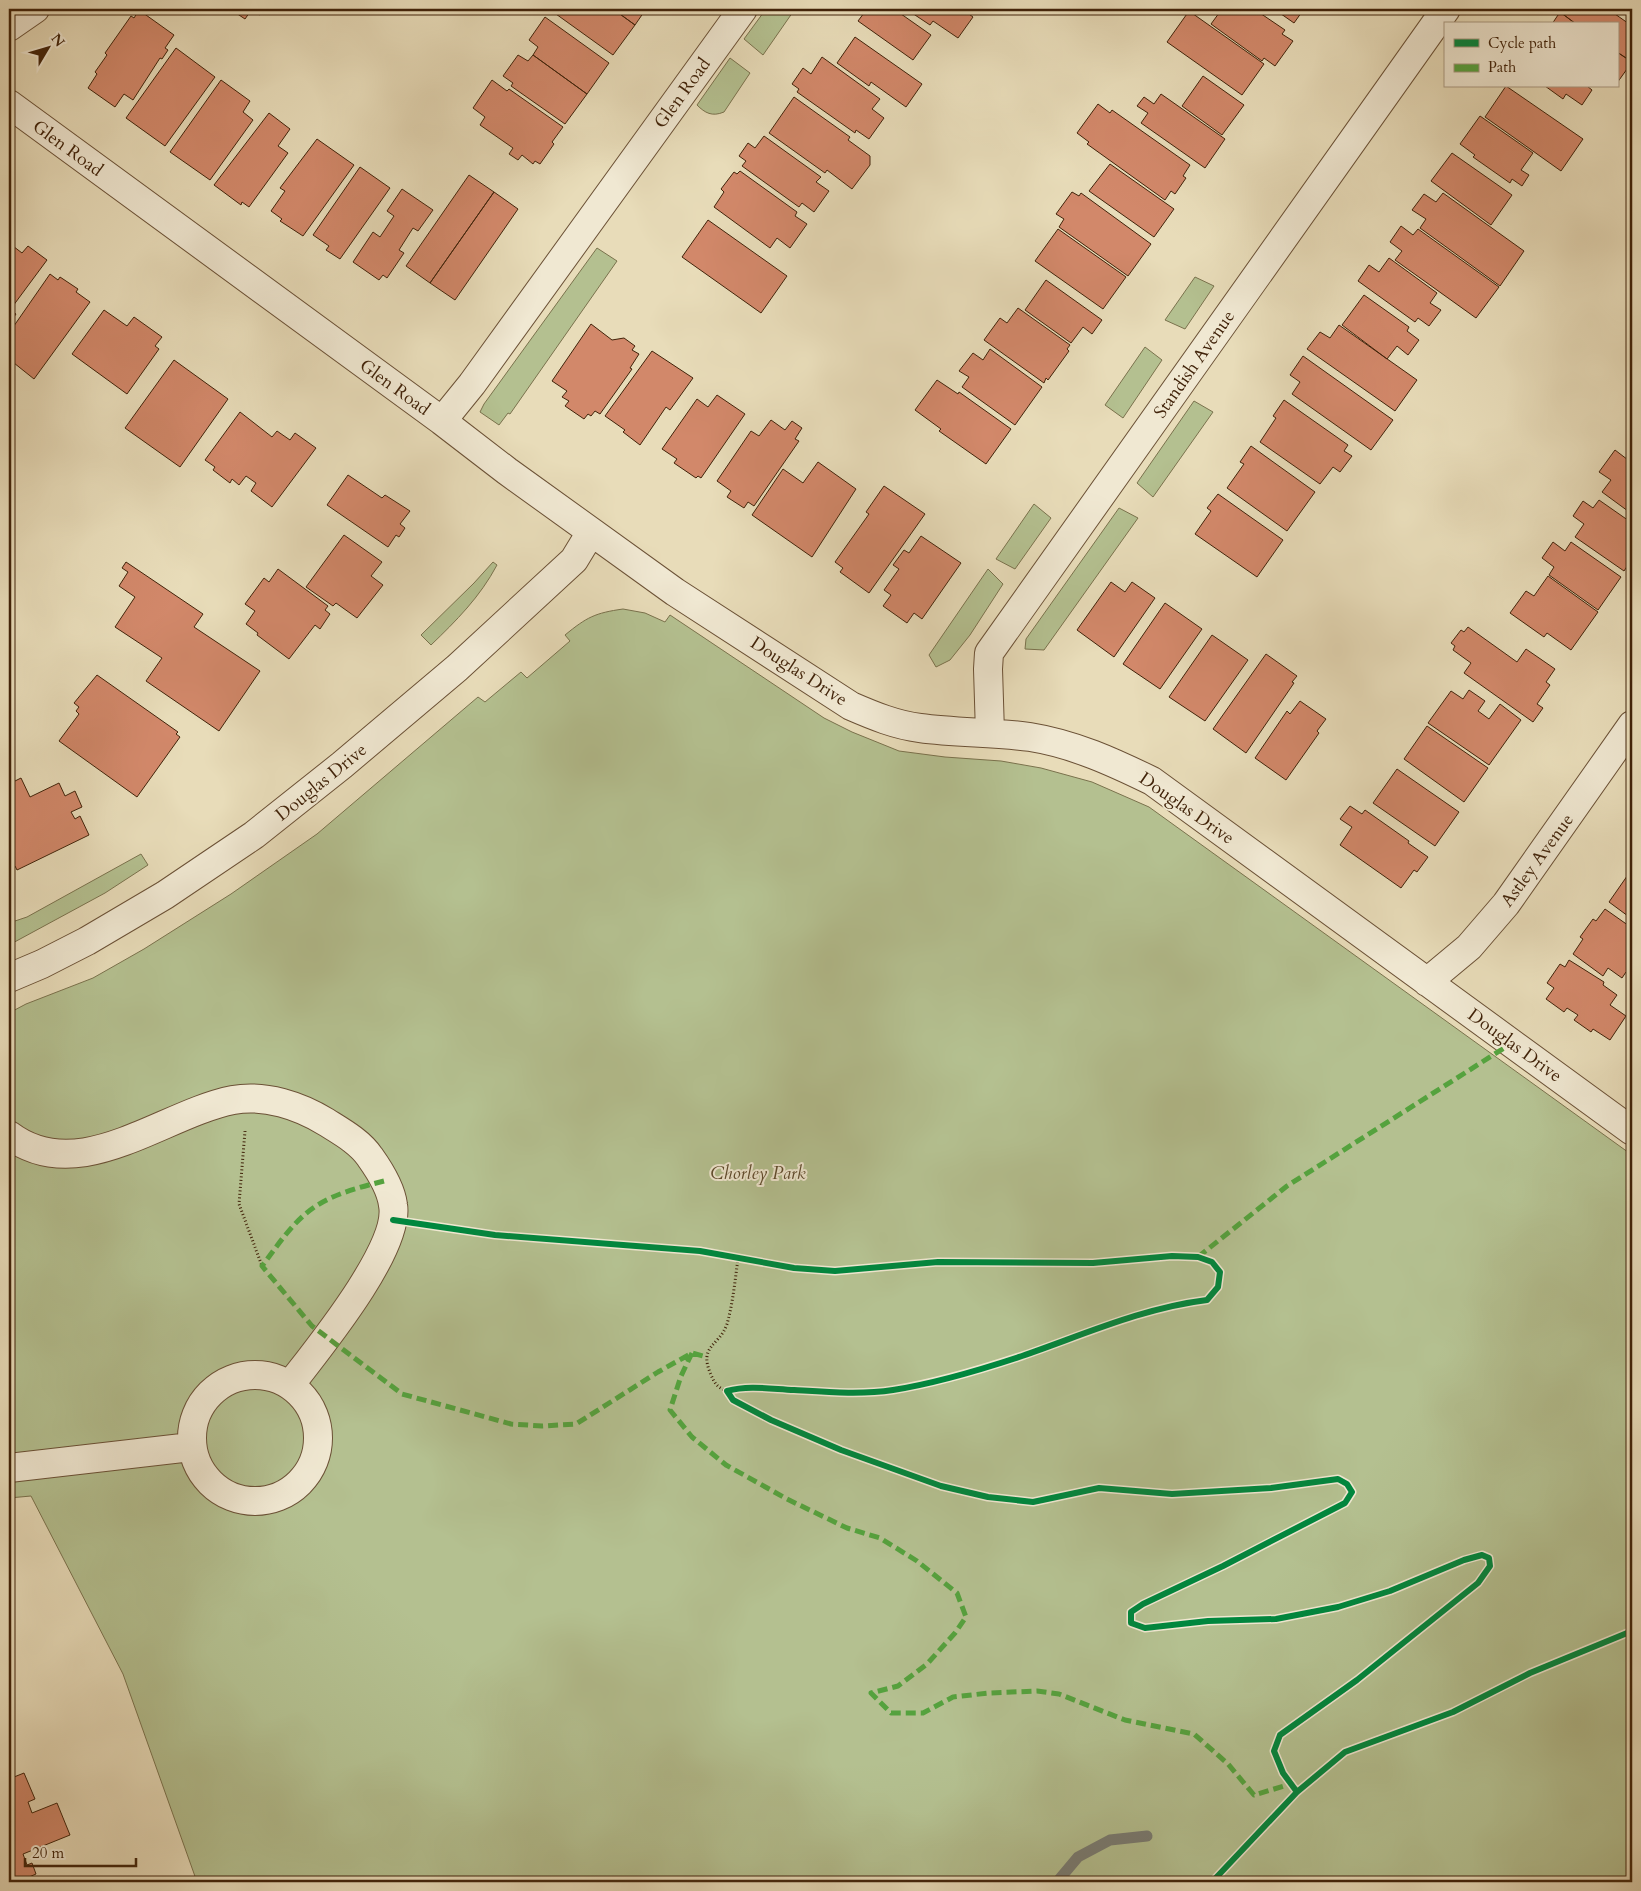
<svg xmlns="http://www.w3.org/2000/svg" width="1641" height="1891" font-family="Cardo,serif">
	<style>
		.green { fill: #b4c090; stroke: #7a724d }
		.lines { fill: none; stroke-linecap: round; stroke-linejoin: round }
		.stream { stroke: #787c74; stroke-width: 11 }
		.building { fill: #d2886a; stroke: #41230a }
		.minor-casing { stroke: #6b5136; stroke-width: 30 }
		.path { stroke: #41230a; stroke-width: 3; stroke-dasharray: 1 2.5; stroke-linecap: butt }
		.minor { stroke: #f0e8d2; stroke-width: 28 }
		.quiet { stroke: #55a23e; stroke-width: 5; stroke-dasharray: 10 5; stroke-linecap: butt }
		.cycleway-casing { stroke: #f0e8d2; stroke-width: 9 }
		.cycleway { stroke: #00873e; stroke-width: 6 }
		.labels { text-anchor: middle; stroke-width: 4; stroke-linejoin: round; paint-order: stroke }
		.street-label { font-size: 18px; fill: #41230a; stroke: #f0e8d2 }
		.park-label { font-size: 18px; font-style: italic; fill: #5e4a2c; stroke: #f0e8d2 }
	</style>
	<rect width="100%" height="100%" fill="#e8dcb9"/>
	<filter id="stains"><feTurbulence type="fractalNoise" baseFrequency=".004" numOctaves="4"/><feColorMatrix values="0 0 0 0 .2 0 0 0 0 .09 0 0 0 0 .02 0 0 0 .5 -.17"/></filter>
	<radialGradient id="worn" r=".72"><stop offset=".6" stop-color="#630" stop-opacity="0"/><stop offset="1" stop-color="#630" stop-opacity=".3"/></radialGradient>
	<path class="green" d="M766,9H795L763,55L744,39Z
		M730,58L750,73L724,112C712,117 705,113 697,105Z
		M597,248L617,261L510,414L508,413L499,425L480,412L484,404Z
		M1195,277L1214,286L1185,329L1165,320Z
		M1145,347L1162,360L1123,418L1105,405Z
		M1194,401L1213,412L1153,497L1137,483Z
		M1034,504L1051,518L1015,569L996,559Z
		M1119,508L1138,518L1044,650L1025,649L1026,639Z
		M493,562L497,565C480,597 456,621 431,645L421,635L474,583Z
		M988,569L1003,584L970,635L950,660L936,667L929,655Z
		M623,609L645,613L665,622L670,615L824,718L852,732L899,751L945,757L1001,761L1041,768L1092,782L1149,807L1632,1155V1882H197L123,1674L31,1496L9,1498V1013L26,1004L93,978L144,949L231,894L317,834L478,697L485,702L521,672L527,678L570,641L565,635C587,617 595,613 623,609Z
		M141,854L148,865L105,893L9,945V923L27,917Z"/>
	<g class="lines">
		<path class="stream" d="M1057,1882L1078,1857L1110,1840L1147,1836"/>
	</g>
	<path class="building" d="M230,9H265L260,15L252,9L245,19Z
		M549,9H613L635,25L613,55Z
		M613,9H646L635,25Z
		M867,9H894L931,35L913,60L858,21Z
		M906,9H962L973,17L958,38L933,21L930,25Z
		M1222,9H1254L1285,30L1282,34L1293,41L1275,66L1264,58L1262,61L1211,24Z
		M1274,9H1304L1294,23Z
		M1562,9H1608L1632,26V62L1617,52V24H1576L1560,12Z
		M139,10L174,35L165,48L168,50L162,59L160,58L133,100L124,94L115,107L88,88L97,74L95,72L107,55L105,53L131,16L134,18Z
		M1189,11L1264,64L1242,95L1167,42Z
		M1560,12L1576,24H1552Z
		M545,17L609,63L587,94L533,55L538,47L529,40Z
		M855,37L922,84L906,107L871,82L869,86L837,63Z
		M176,48L215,77L165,146L126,118Z
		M1617,52L1632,62L1617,83Z
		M518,55L528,61L533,55L587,94L565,124L511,86L513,83L503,76Z
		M822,57L880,99L872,109L884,118L869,139L856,130L855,133L797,92L799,89L792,84L803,68L811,74Z
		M1203,76L1244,105L1222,135L1182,106Z
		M221,80L250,101L243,112L253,120L210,180L170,152Z
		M492,80L507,91L509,89L563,127L552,142L554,144L540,164L535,161L533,164L522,155L518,160L509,154L513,148L480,125L485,117L473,108Z
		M1506,86L1583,139L1561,171L1485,117Z
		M1545,86H1587L1592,90L1582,105L1566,94L1563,99Z
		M1161,94L1225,139L1205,168L1141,123L1148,113L1137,106L1144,97L1154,104Z
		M794,97L850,137L848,140L870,156V165L852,189L827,170L825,173L769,133Z
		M1098,104L1110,113L1112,110L1190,165L1183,176L1186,178L1175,194L1171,191L1165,200L1087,144L1089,142L1077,133Z
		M269,113L290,129L278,146L288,153L249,207L242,202L241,205L214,185Z
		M1480,116L1533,153L1521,170L1529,175L1522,186L1512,179L1510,183L1473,157L1475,155L1460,144Z
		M764,136L821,177L816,182L829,191L814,212L802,203L799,207L742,166L746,161L739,156L748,143L755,148Z
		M317,139L354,165L303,236L280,221L282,219L271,211L285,191L280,188Z
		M1452,153L1512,195L1491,225L1431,181Z
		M1110,164L1174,209L1154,237L1089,191Z
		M360,167L390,188L340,259L326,250L329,246L313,235Z
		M740,171L797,212L795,216L807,224L790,248L777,238L770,248L714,207L724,192L721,189L734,172L737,174Z
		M469,175L494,192L430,283L406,266Z
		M402,189L433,210L418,231L413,228L399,250L404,253L387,278L383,275L379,280L353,262L373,232L380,237L394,216L387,211Z
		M494,192L518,209L455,300L430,283Z
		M1072,192L1079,196L1081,193L1151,244L1128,276L1059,227L1064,219L1056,214Z
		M1443,193L1524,251L1500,286L1420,228L1426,219L1412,210L1424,194L1436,202Z
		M708,220L787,276L761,313L682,257Z
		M1401,226L1413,235L1418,229L1499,287L1476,318L1395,260L1402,251L1390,242Z
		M1058,229L1126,277L1103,309L1035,261Z
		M9,243L22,253L28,246L47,260L10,310L16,314L9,324Z
		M1389,258L1437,293L1430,303L1441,310L1429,326L1418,318L1415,322L1358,281L1369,265L1379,272Z
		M50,274L58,280L60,277L78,289L76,292L90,302L34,379L14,363L9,370V333Z
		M1046,280L1102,320L1092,334L1083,327L1071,343L1025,310Z
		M1364,295L1409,327L1407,331L1419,340L1408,355L1397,346L1387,359L1342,325Z
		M1018,308L1070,345L1067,349L1069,351L1048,380L1046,378L1044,383L984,340L1000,318L1007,323Z
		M104,310L127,326L134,317L162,337L155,346L159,349L127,394L72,354Z
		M591,324L612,340L624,338L635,346L632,350L639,354L630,368L632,369L600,414L595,411L591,416L588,414L584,419L565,406L569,401L562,397L567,391L552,381Z
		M1339,325L1417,380L1395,411L1307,349L1320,332L1330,338Z
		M990,349L1042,387L1015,425L962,387L969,377L959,371L973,353L983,360Z
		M652,351L693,378L670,410L666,407L640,445L623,432L625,430L605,416Z
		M1303,356L1393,420L1371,450L1292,394L1300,382L1290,375Z
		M174,360L228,399L180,467L125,428Z
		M937,380L958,394L959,392L1011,429L986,464L939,431L941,429L915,410Z
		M717,395L745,414L701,478L698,476L696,478L674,463L677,459L662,449L697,399L708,407Z
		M1284,400L1348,445L1344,451L1352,456L1340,472L1333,467L1320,484L1260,442L1276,418L1273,416Z
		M240,412L272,437L277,431L290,440L295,433L316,448L272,507L251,491L256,483L246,476L239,485L232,479L230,483L213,470L215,467L205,460Z
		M771,420L785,430L792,421L802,428L795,439L799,441L754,506L748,502L744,508L727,497L731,491L717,481L751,431L759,436Z
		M1251,446L1315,492L1287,531L1227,488L1244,464L1240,462Z
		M1615,450L1632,463V514L1602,492L1611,480L1599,472Z
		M818,462L856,489L812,557L752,515L783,469L803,483Z
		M348,475L382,498L385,495L410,511L400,524L405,528L399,537L396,535L388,547L327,505Z
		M884,486L925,514L869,593L840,572L843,568L835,562L869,514L866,512Z
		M1218,494L1283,540L1257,577L1195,534L1211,511L1207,508Z
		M1599,500L1632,523V559L1624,571L1575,537L1584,524L1573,516L1583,501L1593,508Z
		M344,535L382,562L371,576L383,585L357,618L336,603L333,606L306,587Z
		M921,536L961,563L922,619L914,613L907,623L883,606L891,595L884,590L899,569L893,565L904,550L909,553Z
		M1553,542L1565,551L1571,542L1621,577L1598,610L1549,575L1554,567L1542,558Z
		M126,562L203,614L194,627L260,671L219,731L146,681L162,658L115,627L135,597L119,586L128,572L122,568Z
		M278,569L328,606L325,610L330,614L320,629L315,625L289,659L257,635L258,633L246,624L255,611L245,604L264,578L269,582Z
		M1548,576L1598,612L1571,650L1547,633L1544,637L1510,613L1526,591L1534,596Z
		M1111,582L1125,592L1132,582L1155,598L1114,657L1077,630Z
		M1165,603L1202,629L1160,689L1123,664Z
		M1468,627L1517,662L1526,649L1555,669L1546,682L1550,685L1537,704L1543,708L1533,722L1464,673L1471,663L1453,650L1455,646L1451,643L1461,630L1464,632Z
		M1212,635L1248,660L1205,721L1169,697Z
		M1266,654L1297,676L1292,682L1294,683L1246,753L1213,729Z
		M97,675L178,732L176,734L180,737L137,797L59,741L79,714L76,711L79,707L74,703Z
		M1469,690L1485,701L1478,711L1489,719L1500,704L1521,720L1489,765L1428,723L1451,691L1463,699Z
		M1300,701L1326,719L1317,731L1319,733L1286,780L1255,758L1287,711L1290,714Z
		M1427,726L1488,768L1464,802L1404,759Z
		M1397,769L1459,812L1435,846L1373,803Z
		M21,778L30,797L59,783L65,796L75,791L82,807L71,812L75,819L80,816L89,835L17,870L15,866L9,869V784Z
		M1350,806L1362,814L1365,810L1409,841L1408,843L1428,857L1417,872L1414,870L1401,888L1340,845L1352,827L1340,819Z
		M1632,869V919L1609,902Z
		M1605,909L1632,928V976L1626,972L1622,978L1608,968L1603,976L1573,954L1583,939L1580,937L1593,919L1596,921Z
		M1569,960L1604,982L1603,985L1617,995L1610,1005L1626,1016L1610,1040L1593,1029L1591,1032L1574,1020L1578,1015L1567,1008L1564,1012L1546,999L1554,988L1547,983L1560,964L1565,967Z
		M24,1773L35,1799L28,1802L32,1813L57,1803L70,1835L23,1854L27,1865L32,1863L36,1874L29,1877L31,1882H9V1779Z"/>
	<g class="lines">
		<g class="minor-casing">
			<path id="minor" d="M9,27L35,9
				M9,104L442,421L507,471L675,592L851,706C874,716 896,725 920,728C956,733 994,732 1030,737C1074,744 1113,762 1152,781L1632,1131
				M442,421L472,384L743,9
				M990,733L988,669L989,653L1446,9
				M9,978L42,964L87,941L165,895L254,835L342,765L457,668L574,560L591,532
				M1427,982L1469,947L1506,904L1632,725
				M9,1135C79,1188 162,1114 233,1100C265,1094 300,1106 326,1122C342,1132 360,1142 370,1157C380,1171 391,1188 393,1205C401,1248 317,1350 290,1385
				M192 1438a63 63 0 1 1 126 0a63 63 0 1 1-126 0Z
				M9,1468L191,1447"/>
		</g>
		<path class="path" d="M245,1131L239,1204L262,1266
			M727,1391C718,1388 715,1384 711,1375C698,1345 719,1347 727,1324C733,1303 735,1280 738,1259"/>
		<use href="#minor" class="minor"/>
		<path class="quiet" d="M384,1181C361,1187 336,1193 316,1206C293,1221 278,1245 262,1266L312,1326L402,1394L511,1424L542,1426L576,1424L658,1372L692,1353L707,1357
			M1198,1257L1287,1186L1512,1043
			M692,1353L681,1376L670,1410L692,1437L726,1465L787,1499L847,1528L880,1538L917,1561L957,1593L966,1617L955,1633L927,1664L898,1686L871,1693L891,1713H923L953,1697L989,1693L1037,1691L1059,1694L1125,1720L1194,1734L1228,1764L1254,1795L1291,1784"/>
		<g class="cycleway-casing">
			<path id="cycleway" d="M393,1220L495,1235L700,1251L794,1268L835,1271L938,1262L1093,1263L1172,1256L1198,1257L1212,1262L1220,1272L1218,1287L1207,1300C1142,1308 1083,1335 1022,1356C980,1370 937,1383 893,1390C861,1395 826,1392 794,1390C771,1389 749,1385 727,1391L733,1400L771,1420L841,1450L941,1486L988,1497L1033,1502L1099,1488L1172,1494L1271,1488L1338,1479L1347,1484L1352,1492L1345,1503L1223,1566L1143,1604L1131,1612V1623L1145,1628L1208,1621L1276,1619L1338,1607L1390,1591L1464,1560L1482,1555L1489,1558L1490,1566L1478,1583L1357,1680L1280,1735L1274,1751L1283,1773L1297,1792
				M1212,1882L1297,1792L1345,1752L1453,1712L1530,1673L1632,1631"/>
		</g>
		<use href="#cycleway" class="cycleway"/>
	</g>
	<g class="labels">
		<g class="street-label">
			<text transform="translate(682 93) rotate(-54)" y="6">Glen Road</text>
			<text transform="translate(68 148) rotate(36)" y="6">Glen Road</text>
			<text transform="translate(1194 364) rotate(-55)" y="6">Standish Avenue</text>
			<text transform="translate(395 387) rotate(36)" y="6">Glen Road</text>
			<text transform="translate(799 671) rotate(33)" y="6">Douglas Drive</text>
			<text transform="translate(321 782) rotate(-39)" y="6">Douglas Drive</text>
			<text transform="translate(1187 808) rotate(35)" y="6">Douglas Drive</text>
			<text transform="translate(1537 860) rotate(-54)" y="6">Astley Avenue</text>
			<text transform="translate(1515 1045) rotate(36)" y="6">Douglas Drive</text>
		</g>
		<g class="park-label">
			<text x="758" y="1179">Chorley Park</text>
		</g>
	</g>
	<rect width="1641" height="1891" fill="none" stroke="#e8dcb9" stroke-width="30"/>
	<rect x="10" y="10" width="1621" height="1871" fill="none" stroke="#41230a" stroke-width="2.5"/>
	<rect x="15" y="15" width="1611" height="1861" fill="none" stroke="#41230a"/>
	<rect x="1444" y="22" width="175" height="65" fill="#f0e8d2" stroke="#aa9982"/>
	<rect x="1454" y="39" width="25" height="8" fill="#00873e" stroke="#aa9982"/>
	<text x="1488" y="48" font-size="15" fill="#41230a">Cycle path</text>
	<rect x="1454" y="64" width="25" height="8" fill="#55a23e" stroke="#aa9982"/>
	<text x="1488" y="72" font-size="15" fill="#41230a">Path</text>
	<g transform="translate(48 48) rotate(52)" stroke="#f0e8d2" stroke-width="4" paint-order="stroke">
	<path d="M0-4L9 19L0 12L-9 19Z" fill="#41230a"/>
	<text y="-8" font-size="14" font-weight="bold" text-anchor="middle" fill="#41230a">N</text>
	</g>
	<path d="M25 1858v8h111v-8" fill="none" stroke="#41230a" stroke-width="2.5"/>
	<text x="32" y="1858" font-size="15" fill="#41230a" stroke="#f0e8d2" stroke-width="4" paint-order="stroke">20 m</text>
	<rect width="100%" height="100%" filter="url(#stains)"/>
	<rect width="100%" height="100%" fill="url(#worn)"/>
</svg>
